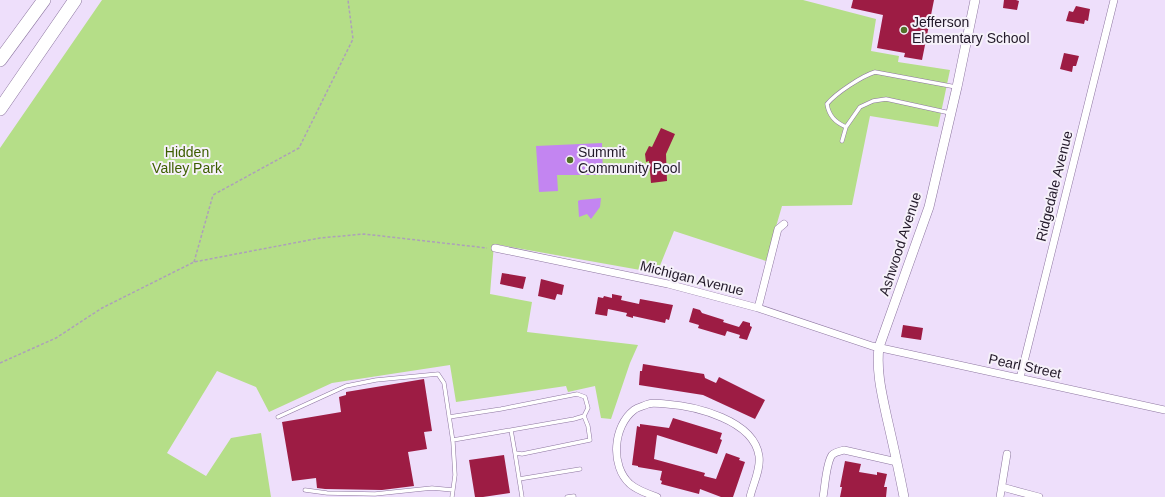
<svg xmlns="http://www.w3.org/2000/svg" width="1165" height="497" font-family="Arial,sans-serif">
	<style>
		.green { fill: #b5de88 }
		.water { fill: #c385f1 }
		.building { fill: #9d1c44 }
		.lines { fill: none; stroke-linecap: round; stroke-linejoin: round }
		.service-casing { stroke: #8d76a0; stroke-width: 4.5 }
		.minor-casing { stroke: #8d76a0; stroke-width: 8 }
		.tertiary-casing { stroke: #8d76a0; stroke-width: 10 }
		.motorway-casing { stroke: #8d76a0; stroke-width: 14 }
		.path { stroke: #ada0b9; stroke-width: 1.5; stroke-dasharray: 3 2; stroke-linecap: butt }
		.service { stroke: #fff; stroke-width: 3.5 }
		.minor { stroke: #fff; stroke-width: 7 }
		.tertiary { stroke: #fff; stroke-width: 9 }
		.motorway { stroke: #fff; stroke-width: 13 }
		.poi-dot { fill: #527128; stroke: #f6f1fa; stroke-width: 1.5 }
		.labels { text-anchor: middle; stroke-width: 4; stroke-linejoin: round; paint-order: stroke }
		.poi-label { font-size: 14px; fill: #221929; stroke: #f6f1fa; text-anchor: start }
		.park-label { font-size: 14px; fill: #3d5e01; stroke: #f6f1fa }
		.street-label { font-size: 14px; fill: #221929; stroke: #f6f1fa }
	</style>
	<rect width="100%" height="100%" fill="#eedffb"/>
	<path class="green" d="M102,0H803L876,19L871,51L899,56L898,62L950,70L938,127L870,116L852,205L782,206L766,261L674,231L657,273L494,244L490,294L532,302L527,332L638,345L630,363L611,419L601,418L595,386L568,392L566,386L456,402L450,365L332,383L269,412L256,387L217,371L167,453L206,476L231,438L261,433L271,497H0V148Z"/>
	<path class="water" d="M602,143L603,175H557L558,191L539,192L536,146Z
		M601,198L600,207L591,219L587,214L579,217L578,201L580,200Z"/>
	<path class="building" d="M853,0H934L922,60L904,57L905,53L877,48L883,15L851,8Z
		M1004,0H1016L1019,1L1017,10L1003,8Z
		M1076,6L1090,9L1088,21L1085,20L1084,24L1066,21L1069,11L1073,12Z
		M1064,53L1079,56L1076,66H1073L1072,72L1060,69Z
		M661,128L675,134L666,154L667,181L651,183L649,161L646,162L645,154L649,146L652,147Z
		M502,273L526,277L523,289L500,284Z
		M541,279L564,285L562,295L557,294L555,300L538,296Z
		M612,294L622,296L621,300L639,304L640,299L673,305L669,320L666,319L665,323L633,316V318L626,316L627,313L608,309L607,316L595,314L598,297L603,298L604,296L612,298Z
		M693,308L700,310L702,313L724,320L723,322L739,327L743,321L750,323V326L752,327L747,340L739,338L740,335L727,331L725,336L698,328L699,325L689,322Z
		M903,325L923,328L921,340L901,337Z
		M643,364L704,374L705,378L716,383L719,377L765,400L755,419L703,395L639,385L640,371H642Z
		M424,379L432,431L424,432L427,449L408,452L414,486L382,490L325,489L317,488L316,478L292,481L282,422L341,412L339,397L346,395V392Z
		M673,418L722,433L720,439L722,440L717,454L657,435L654,459L705,473L704,476L716,479L726,453L740,458L739,460L745,462L733,497H721L700,489L699,494L661,484L662,481L660,480L662,471L638,467V466L632,465L637,426L640,427V424L669,428Z
		M504,455L510,493L483,497H475L469,460Z
		M845,461L861,464L859,472L877,475V472L887,474L884,487H887L886,497H840L842,487H840Z"/>
	<g class="lines">
		<g class="service-casing">
			<path id="service" d="M846,127C835,122 829,116 827,104C836,93 862,76 875,72L956,87
				M842,141L846,127L860,107L873,101L886,99L950,113
				M278,417L346,386L376,380L438,374L444,383L453,442L455,475L452,497
				M449,417L501,409L577,394L585,397L588,408L584,416L574,419L453,440
				M511,430L515,453L522,454L590,440L588,426L584,416
				M515,453L522,497
				M519,479L580,469
				M305,490L327,493L375,494L432,488L453,490
				M567,497L574,496"/>
		</g>
		<g class="minor-casing">
			<path id="minor" d="M495,248L668,284L758,308L872,346L1165,410
				M758,308L778,229L784,224
				M1020,378L1114,0
				M1002,487L1039,497
				M657,497C648,494 637,490 630,484C610,466 613,426 634,410C638,407 644,406 648,404C653,402 661,404 666,404C695,406 754,420 759,456C761,469 753,484 750,497
				M823,497C825,487 826,463 832,455C835,452 840,451 844,450L897,462
				M1000,497L1007,454"/>
		</g>
		<g class="tertiary-casing">
			<path id="tertiary" d="M904,497C899,471 893,444 887,418C882,395 876,371 879,347L929,207L957,87L975,0"/>
		</g>
		<g class="motorway-casing">
			<path id="motorway" d="M0,60L44,0
				M0,109L75,0"/>
		</g>
		<path class="path" d="M194,262L213,195L299,148L353,39L348,0
			M0,363L56,338L102,308L194,262L320,238L364,234L487,248"/>
		<use href="#service" class="service"/>
		<use href="#minor" class="minor"/>
		<use href="#tertiary" class="tertiary"/>
		<use href="#motorway" class="motorway"/>
	</g>
	<g class="poi-dot">
		<circle cx="904" cy="30" r="4"/>
		<circle cx="570" cy="160" r="4"/>
	</g>
	<g class="labels">
		<g class="poi-label">
			<text x="912" y="27">Jefferson<tspan x="912" dy="16">Elementary School</tspan></text>
			<text x="578" y="157">Summit<tspan x="578" dy="16">Community Pool</tspan></text>
		</g>
		<g class="park-label">
			<text x="187" y="157">Hidden<tspan x="187" dy="16">Valley Park</tspan></text>
		</g>
		<g class="street-label">
			<text transform="translate(1054 186) rotate(-76)" y="5">Ridgedale Avenue</text>
			<text transform="translate(900 244) rotate(-72)" y="5">Ashwood Avenue</text>
			<text transform="translate(692 278) rotate(14)" y="5">Michigan Avenue</text>
			<text transform="translate(1025 366) rotate(12)" y="5">Pearl Street</text>
		</g>
	</g>
</svg>
